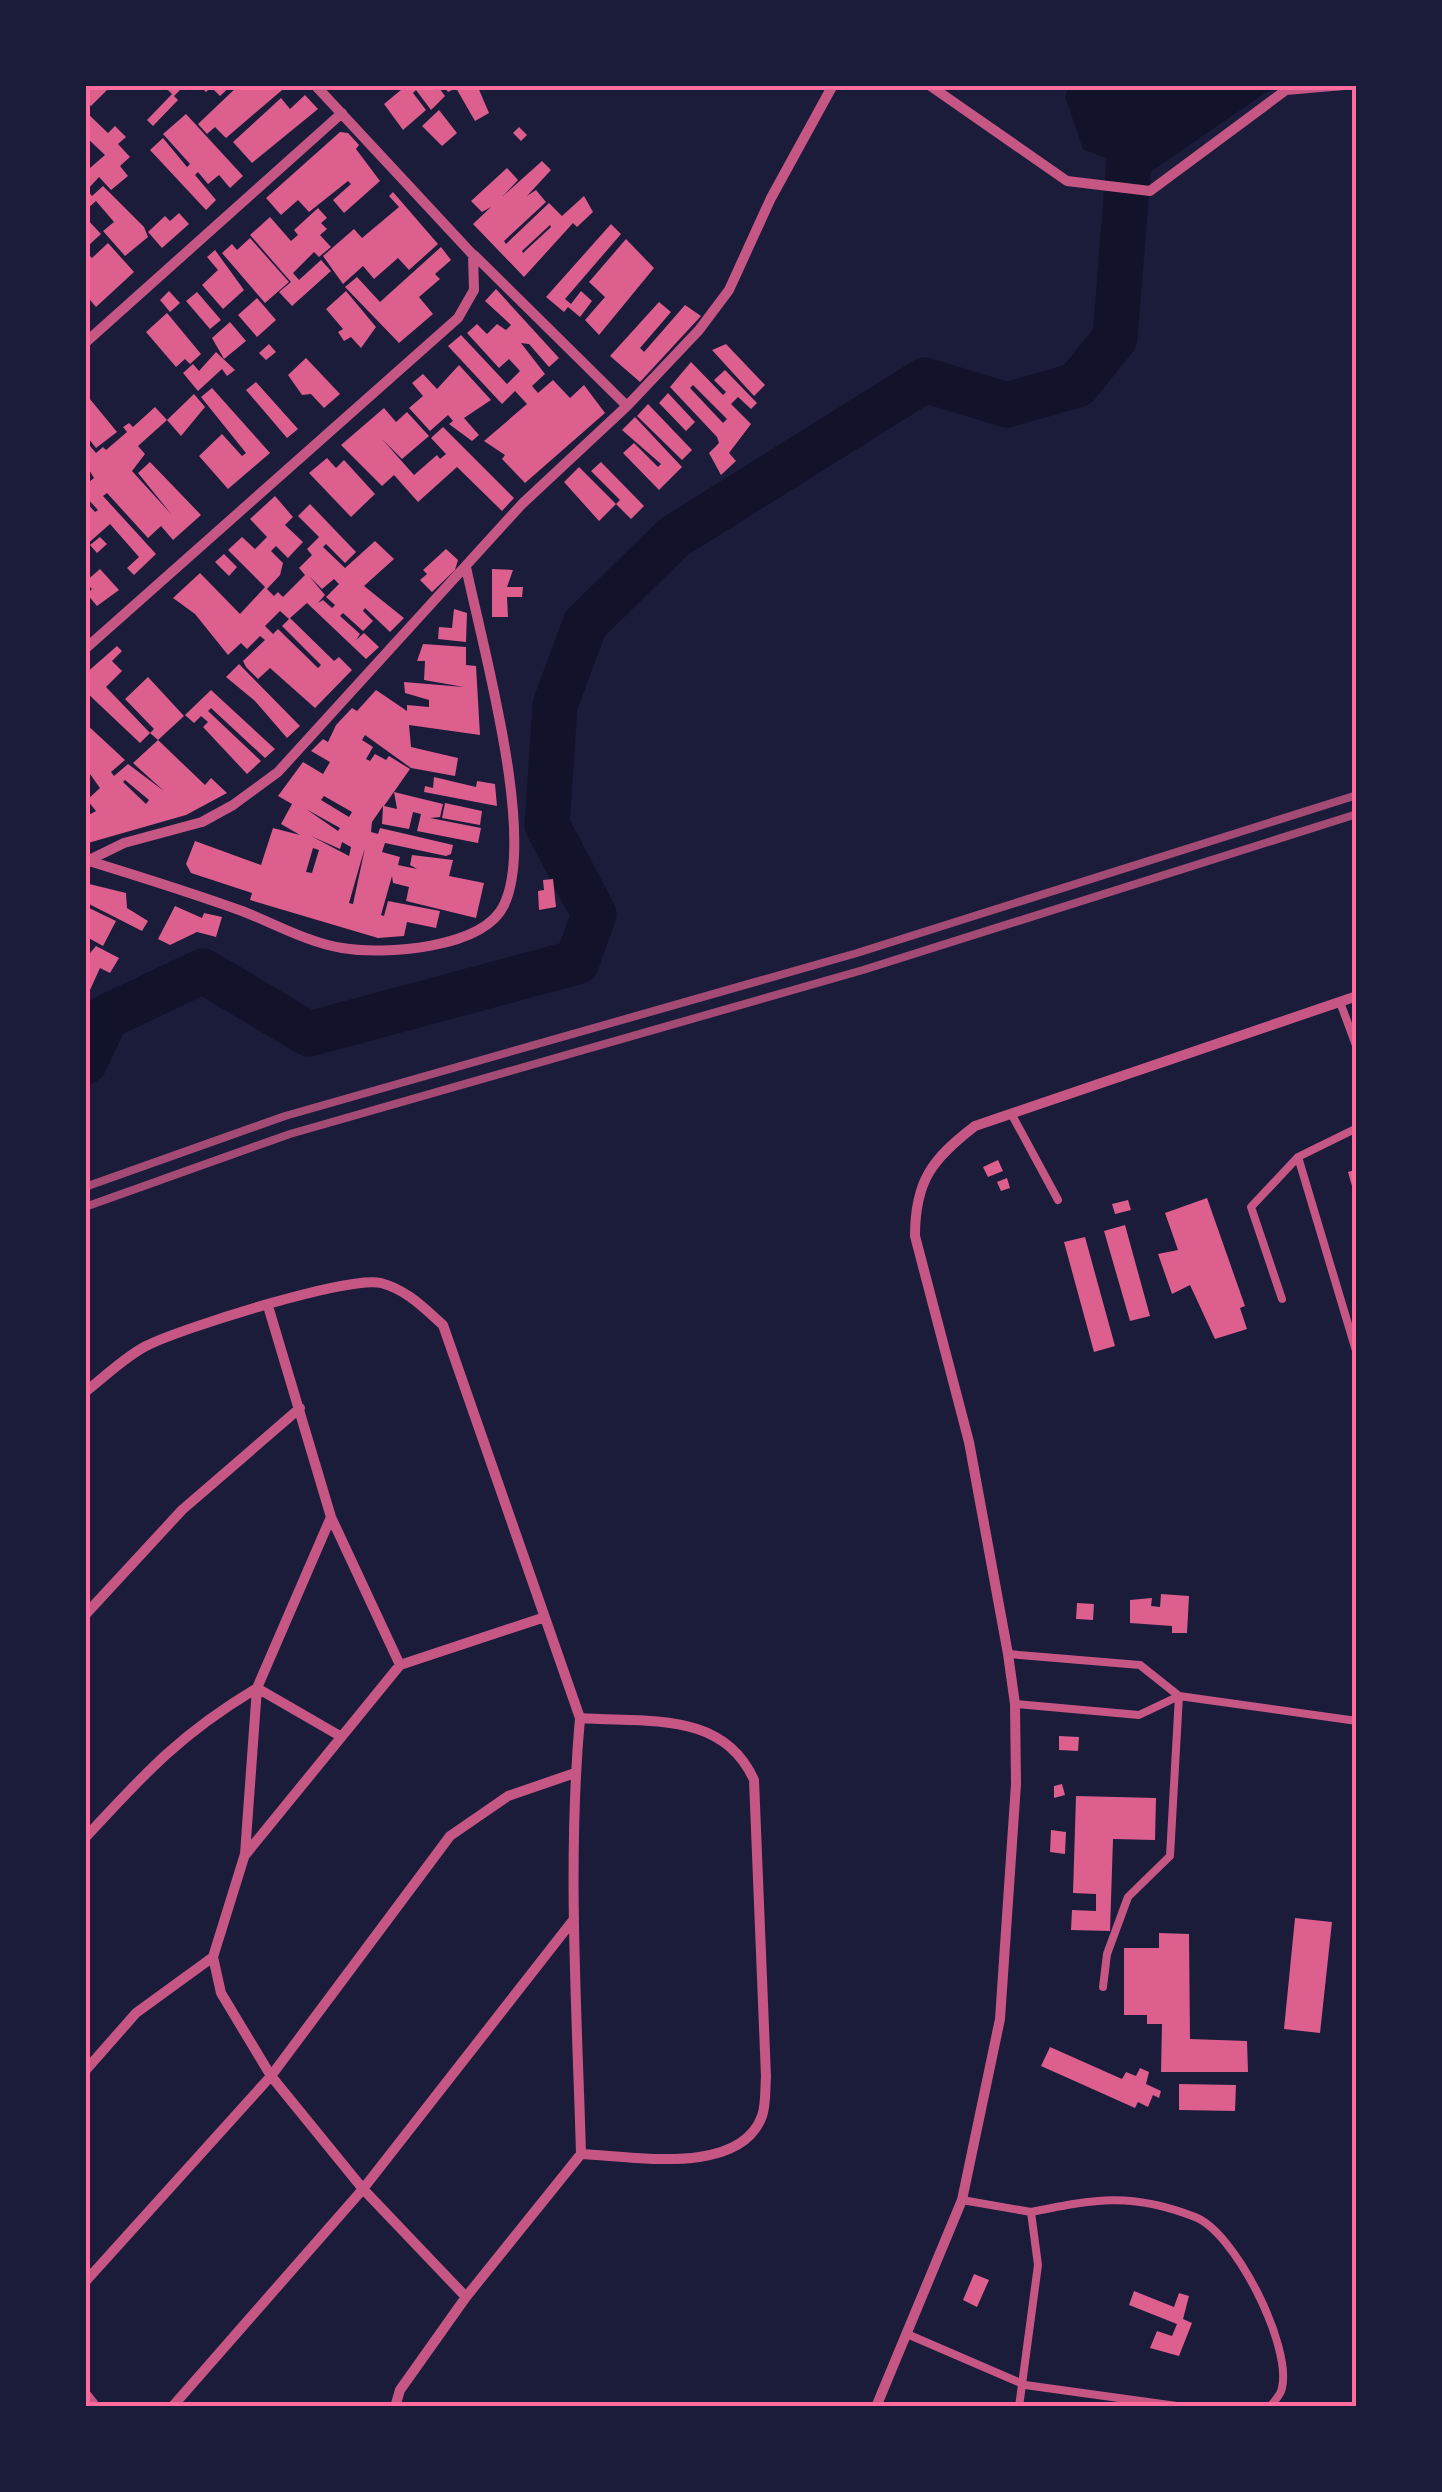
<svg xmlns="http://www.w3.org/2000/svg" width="1442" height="2492" font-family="Barlow,sans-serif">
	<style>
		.water { fill: #12122b }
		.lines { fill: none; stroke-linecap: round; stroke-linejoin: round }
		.river { stroke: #12122b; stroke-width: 45 }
		.building { fill: #dd5f8e; fill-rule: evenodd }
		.service { stroke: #c65784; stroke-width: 8 }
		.minor { stroke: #c65784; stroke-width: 10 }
		.rail { stroke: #a44b75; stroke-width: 8 }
		.neatline { fill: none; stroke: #ff6b9d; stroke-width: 4 }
	</style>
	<rect width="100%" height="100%" fill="#1b1b3a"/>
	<path class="water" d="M1070,85H1277L1147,174L1083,149L1065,96Z"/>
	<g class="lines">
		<path class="river" d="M85,1062L106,1017L203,971L309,1034L577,962L594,914L547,825L555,705L585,624L674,537L925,380L1007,405L1077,385L1115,338L1129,161L1195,85"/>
	</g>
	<path class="building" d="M85,85H106L109,88L91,106L85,100Z
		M163,85H185L174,96Z
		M199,85H232L220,96L211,87L206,92Z
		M239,85H288L226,138L215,127L207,134L198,124Z
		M407,85H437L445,96L431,110L416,90L413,93L426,110L403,130L384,104Z
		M443,85H477L489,113L475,121L456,88L448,92Z
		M172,94L178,100L153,126L147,120Z
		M305,95L318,109L252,163L233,142L281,98L290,109Z
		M439,110L457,133L442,146L422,126Z
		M85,111L108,133L115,126L126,137L118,144L130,157L120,166L128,176L111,190L99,177L87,190L92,196L103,186L144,227L148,237L125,256L103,231L114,222L96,201L85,211V163L90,168L105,155L85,136Z
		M186,114L243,176L230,188L219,175L208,184L198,172L195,175L216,200L206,210L150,150L163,138L187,167L190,164L163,134Z
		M519,127L527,135L521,141L513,133Z
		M340,132L348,133L359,145L356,149L380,181L344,213L333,200L351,184L348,181L309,212L298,200L281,215L266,198Z
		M542,161L551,170L527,196L536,190L546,202L504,241L506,244L549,203L562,216L584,196L593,212L577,227L573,223L524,277L473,224L491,207L482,212L471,201L507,168L518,180L503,196ZM550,225L551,227L523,253L522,251Z
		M393,192L438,244L409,270L398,258L374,279L363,266L343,284L323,256L354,229L362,238L399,207L389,196Z
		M318,208L327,218L321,223L327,229L320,235L331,247L319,257L314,252L293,273L299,280L321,260L331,271L292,306L279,292L291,282L250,235L270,217L291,241L298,235L294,230Z
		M179,213L189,224L162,248L148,232L165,216L170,221Z
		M85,217L101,234L89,245L85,240Z
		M611,224L621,234L565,299L571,304L581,291L592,301L580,317L568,307L564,312L546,297Z
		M250,238L289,282L265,303L222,253L232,244L237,250Z
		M626,239L654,268L599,335L585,320L605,297L589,282Z
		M108,243L134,272L96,307L85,294V251L92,258Z
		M441,247L451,260L435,274L440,279L419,297L433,314L399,343L345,287L357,277L380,302Z
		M215,250L244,290L223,309L202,285L218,270L207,257Z
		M496,289L559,358L549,367L529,344L521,343L545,374L532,386L538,393L553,380L570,398L584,385L605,413L525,483L502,459L505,455L484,441L527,404L515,391L502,404L448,346L461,335L507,384L520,371L509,359L499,368L467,333L477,324L487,334L497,324L506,330L511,325L485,301Z
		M169,291L180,303L170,312L160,300Z
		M346,291L376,327L361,348L351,337L344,341L338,332L343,329L326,309Z
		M197,292L221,320L210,329L186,301Z
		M257,298L276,320L257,337L238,315Z
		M659,302L671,312L640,348L644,352L685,305L701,316L640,382L610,356Z
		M167,313L201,354L190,364L185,359L176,367L146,332Z
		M230,322L246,341L224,359L212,338Z
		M269,344L276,352L266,360L259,353Z
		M726,344L765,385L754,396L712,350Z
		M216,352L235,370L227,376L222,369L198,391L183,373L193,364L199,371Z
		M306,358L340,394L324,408L311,394L302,395L288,375Z
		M691,362L723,395L726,392L714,380L725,370L757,403L751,409L738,397L731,404L751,424L729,453L736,461L721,475L709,453L719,443L717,437L670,387ZM693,385L727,419L723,423L690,388Z
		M459,365L491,400L464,418L479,435L472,441L449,424L453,421L448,415L430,431L409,408L423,396L412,383L423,374L437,389Z
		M256,382L298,429L287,438L246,390Z
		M212,388L270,453L228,489L199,456L222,434L242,456L246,453L201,397Z
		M85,393L117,432L96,448L85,434Z
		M668,393L695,422L686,431L659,403Z
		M194,394L205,407L181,436L167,420Z
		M648,404L692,450L682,460L637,416Z
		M155,407L167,420L138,446L145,454L132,471L172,515L138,473L150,462L201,515L173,540L161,526L148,538L107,493L103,496L156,554L134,575L127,568L139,557L110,524L85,546V501L95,512L98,510L85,496V485L94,478L85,463V440L96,453L103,447L106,450L127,432L123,427L129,423L133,427Z
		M384,408L396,422L407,412L429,436L402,459L382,439L414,475L437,455L440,459L446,454L431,438L443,427L514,498L502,511L457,467L418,502L394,475L382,486L341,445Z
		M635,417L682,467L659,490L623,453L634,443L658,467L661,464L622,430Z
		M327,458L336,468L344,460L375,494L351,517L309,473Z
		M601,462L644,506L631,519L616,504L599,521L564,482L579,467L616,504L620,500L591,471Z
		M275,496L293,517L285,525L303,542L288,558L276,546L271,551L283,563L280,575L267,589L274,596L278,592L283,597L305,575L299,568L312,555L307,549L319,537L298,516L310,504L356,552L345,563L326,544L323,547L345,568L375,541L394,559L364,586L404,618L390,632L365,608L363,611L373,621L363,631L343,613L340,616L360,634L356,640L364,633L379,647L366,659L307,603L290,618L334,661L339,657L352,670L315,708L270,668L258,679L246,667L243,661L265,640L260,636L247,649L241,643L228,655L195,614L173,598L200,573L240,614L265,587L228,550L242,537L255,549L267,537L250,519ZM309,576L322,589L334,579L339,584L326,597L335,605L332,608L323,600L318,603L325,595ZM280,611L289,619L282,626L321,665L318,668L278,629L273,634L265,626Z
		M100,537L107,544L97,553L90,545Z
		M446,549L458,560L455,570L432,592L420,580L427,574L423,570Z
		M224,554L237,567L229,576L215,562Z
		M100,569L119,590L97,606L87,594L92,589L85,582Z
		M492,569L513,570L507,587H523L522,597H507L508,617H492Z
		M454,609L467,613L466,642L438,639L439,627L452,628Z
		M423,644L466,647V665L476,666L480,735L409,725L411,747L458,758L455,776L411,768L365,735L362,740L373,747L366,759L370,761L375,754L386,760L389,756L410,769L384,806L397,809L394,792L443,804L440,817L430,818L481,828L478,843L417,831L421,814L413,812L409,829L382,824L383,806L372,822L371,832L378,834L380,828L453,845L451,854L446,856L385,843L382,852L400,857L398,865L417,869L410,865L412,855L453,860L449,876L484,883L476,918L406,901L409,887L393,883L392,876L381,915L384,916L388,901L440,911L436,928L407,922L404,936L378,938L250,900L252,893L191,873L186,864L195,841L261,865L273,828L300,835L281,824L292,804L278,796L303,762L323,774L330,762L311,751L323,739L328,742L336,725L352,708L357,711L376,690L407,711V705L429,707V700L405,693L404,682L464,687L424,680L425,661H417ZM324,796L352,812L349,817L321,800ZM306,809L340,828L338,831ZM311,836L340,849L342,842L351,847L349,856ZM313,848L319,850L312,873L306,872ZM365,848L353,904L349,903L361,861Z
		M117,646L122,651L112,661L122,671L106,687L150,733L140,743L85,691V674Z
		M239,664L300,726L287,738L255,701L226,677Z
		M148,677L184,716L158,740L205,785L211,778L227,793L186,815L88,843L85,817L96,811L87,800L100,788L85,767V723L125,760L111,772L114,776L128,764L164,791L133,763L158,740L150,733L154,729L125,699ZM125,780L149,800L146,804L123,782Z
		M211,690L275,749L265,758L211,708L208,711L261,761L247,774L203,727L208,722L201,716L194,723L185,715Z
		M434,777L476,787L477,781L495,784L497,806L424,792L425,786L433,788Z
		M445,803L482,811L480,825L442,818Z
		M553,879L556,907L539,910L538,891L544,890L543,880Z
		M85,883L126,893L127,908L148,921L142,931L85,902Z
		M85,906L116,921L103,946L85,936Z
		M175,906L202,918L204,913L222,917L216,937L197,932L170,945L158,939Z
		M96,946L119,958L110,973L100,968L85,1001V959Z
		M998,1160L1003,1171L988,1177L983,1167Z
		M1357,1169V1200H1356L1348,1172Z
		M1007,1178L1010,1188L1001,1191L997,1182Z
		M1207,1198L1245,1306L1240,1308L1247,1329L1215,1339L1190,1285L1172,1294L1158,1254L1178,1250L1165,1213Z
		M1128,1200L1131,1210L1115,1214L1112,1204Z
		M1125,1225L1150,1316L1130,1321L1104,1231Z
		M1085,1237L1115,1346L1094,1352L1064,1242Z
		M1161,1594L1189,1596L1187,1633H1172V1626L1130,1623V1600L1152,1598L1151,1606L1160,1607Z
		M1077,1603L1094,1604L1093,1620L1076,1619Z
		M1059,1736L1079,1737L1078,1751L1059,1750Z
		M1062,1784L1065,1795L1054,1798V1786Z
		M1076,1796L1156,1798L1155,1840L1113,1839L1110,1931L1071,1930L1072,1910L1096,1911V1894L1073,1893Z
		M1051,1830L1066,1832L1065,1854L1050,1852Z
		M1295,1918L1332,1922L1320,2033L1284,2029Z
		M1159,1933L1189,1934L1190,2039L1247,2041L1248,2072H1161L1162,2024H1147V2015H1124V1948H1159Z
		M1050,2047L1122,2079L1126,2072L1136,2076L1140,2068L1149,2072L1146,2084L1161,2091L1159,2098L1153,2095L1148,2107L1138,2102L1135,2108L1041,2066Z
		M1179,2084L1236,2085L1235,2111L1179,2110Z
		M974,2274L989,2280L977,2307L963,2300Z
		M1134,2291L1174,2307L1179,2293L1189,2296L1183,2319L1192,2323L1179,2356L1150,2348L1157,2331L1172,2336L1177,2324L1129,2305Z"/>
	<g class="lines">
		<path class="service" d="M1340,1002L1357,1048
			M1012,1115L1058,1200
			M1298,1157L1357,1354
			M1282,1299L1251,1207L1298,1157L1357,1128
			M1008,1654L1140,1665L1179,1696
			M1015,1704L1139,1715L1179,1696L1357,1721
			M1103,1987L1107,1954L1128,1897L1170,1856L1179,1696
			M962,2200L1031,2212L1038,2265L1019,2407
			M1031,2212C1096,2199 1131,2192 1195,2217C1235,2232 1292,2346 1282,2388C1281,2395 1274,2401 1270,2407
			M907,2334L1025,2385L1184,2407"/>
		<path class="minor" d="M929,85L1067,181L1150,191L1286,90L1344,85
			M474,255L627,406
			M85,343L342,113
			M85,649L458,318L474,290L473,255L315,85
			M89,861C141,877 192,893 242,911C273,923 309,943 342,948C384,955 483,949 504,905C537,836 482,645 466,567
			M85,862L124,843L202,822L233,805L278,772L522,504L627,406L699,330L729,290L771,198L833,85
			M268,1306L331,1517L400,1665
			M85,1392C105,1377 123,1358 146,1346C179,1329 349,1275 381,1283C407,1290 424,1308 443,1325L580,1718C567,1863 577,2009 581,2154L466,2297L400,2390L395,2407
			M331,1517L257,1688L245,1854L213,1957L221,1993L271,2076L363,2189L466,2297
			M85,1615L182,1510L300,1408
			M580,1718C646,1723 723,1710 754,1780L766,2077C765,2089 766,2105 762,2116C740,2177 632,2156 581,2154
			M85,1838C145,1773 180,1734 257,1688L340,1736
			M246,1854L400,1665L542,1618
			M85,2071L136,2013L213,1957
			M85,2282L271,2076L450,1836L508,1796L575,1773
			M85,2393L96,2407
			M172,2407L363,2189L574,1919
			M876,2407L962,2200L1000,2019L1016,1784L1015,1704L1008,1654L969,1442L915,1236C915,1181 932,1159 975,1126L1357,996"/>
		<path class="rail" d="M85,1187L285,1116L857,953L1357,795
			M85,1207L290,1134L863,970L1357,814"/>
	</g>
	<rect width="1442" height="2492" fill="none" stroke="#1b1b3a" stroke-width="175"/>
	<rect x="88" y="88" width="1266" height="2316" class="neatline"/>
</svg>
